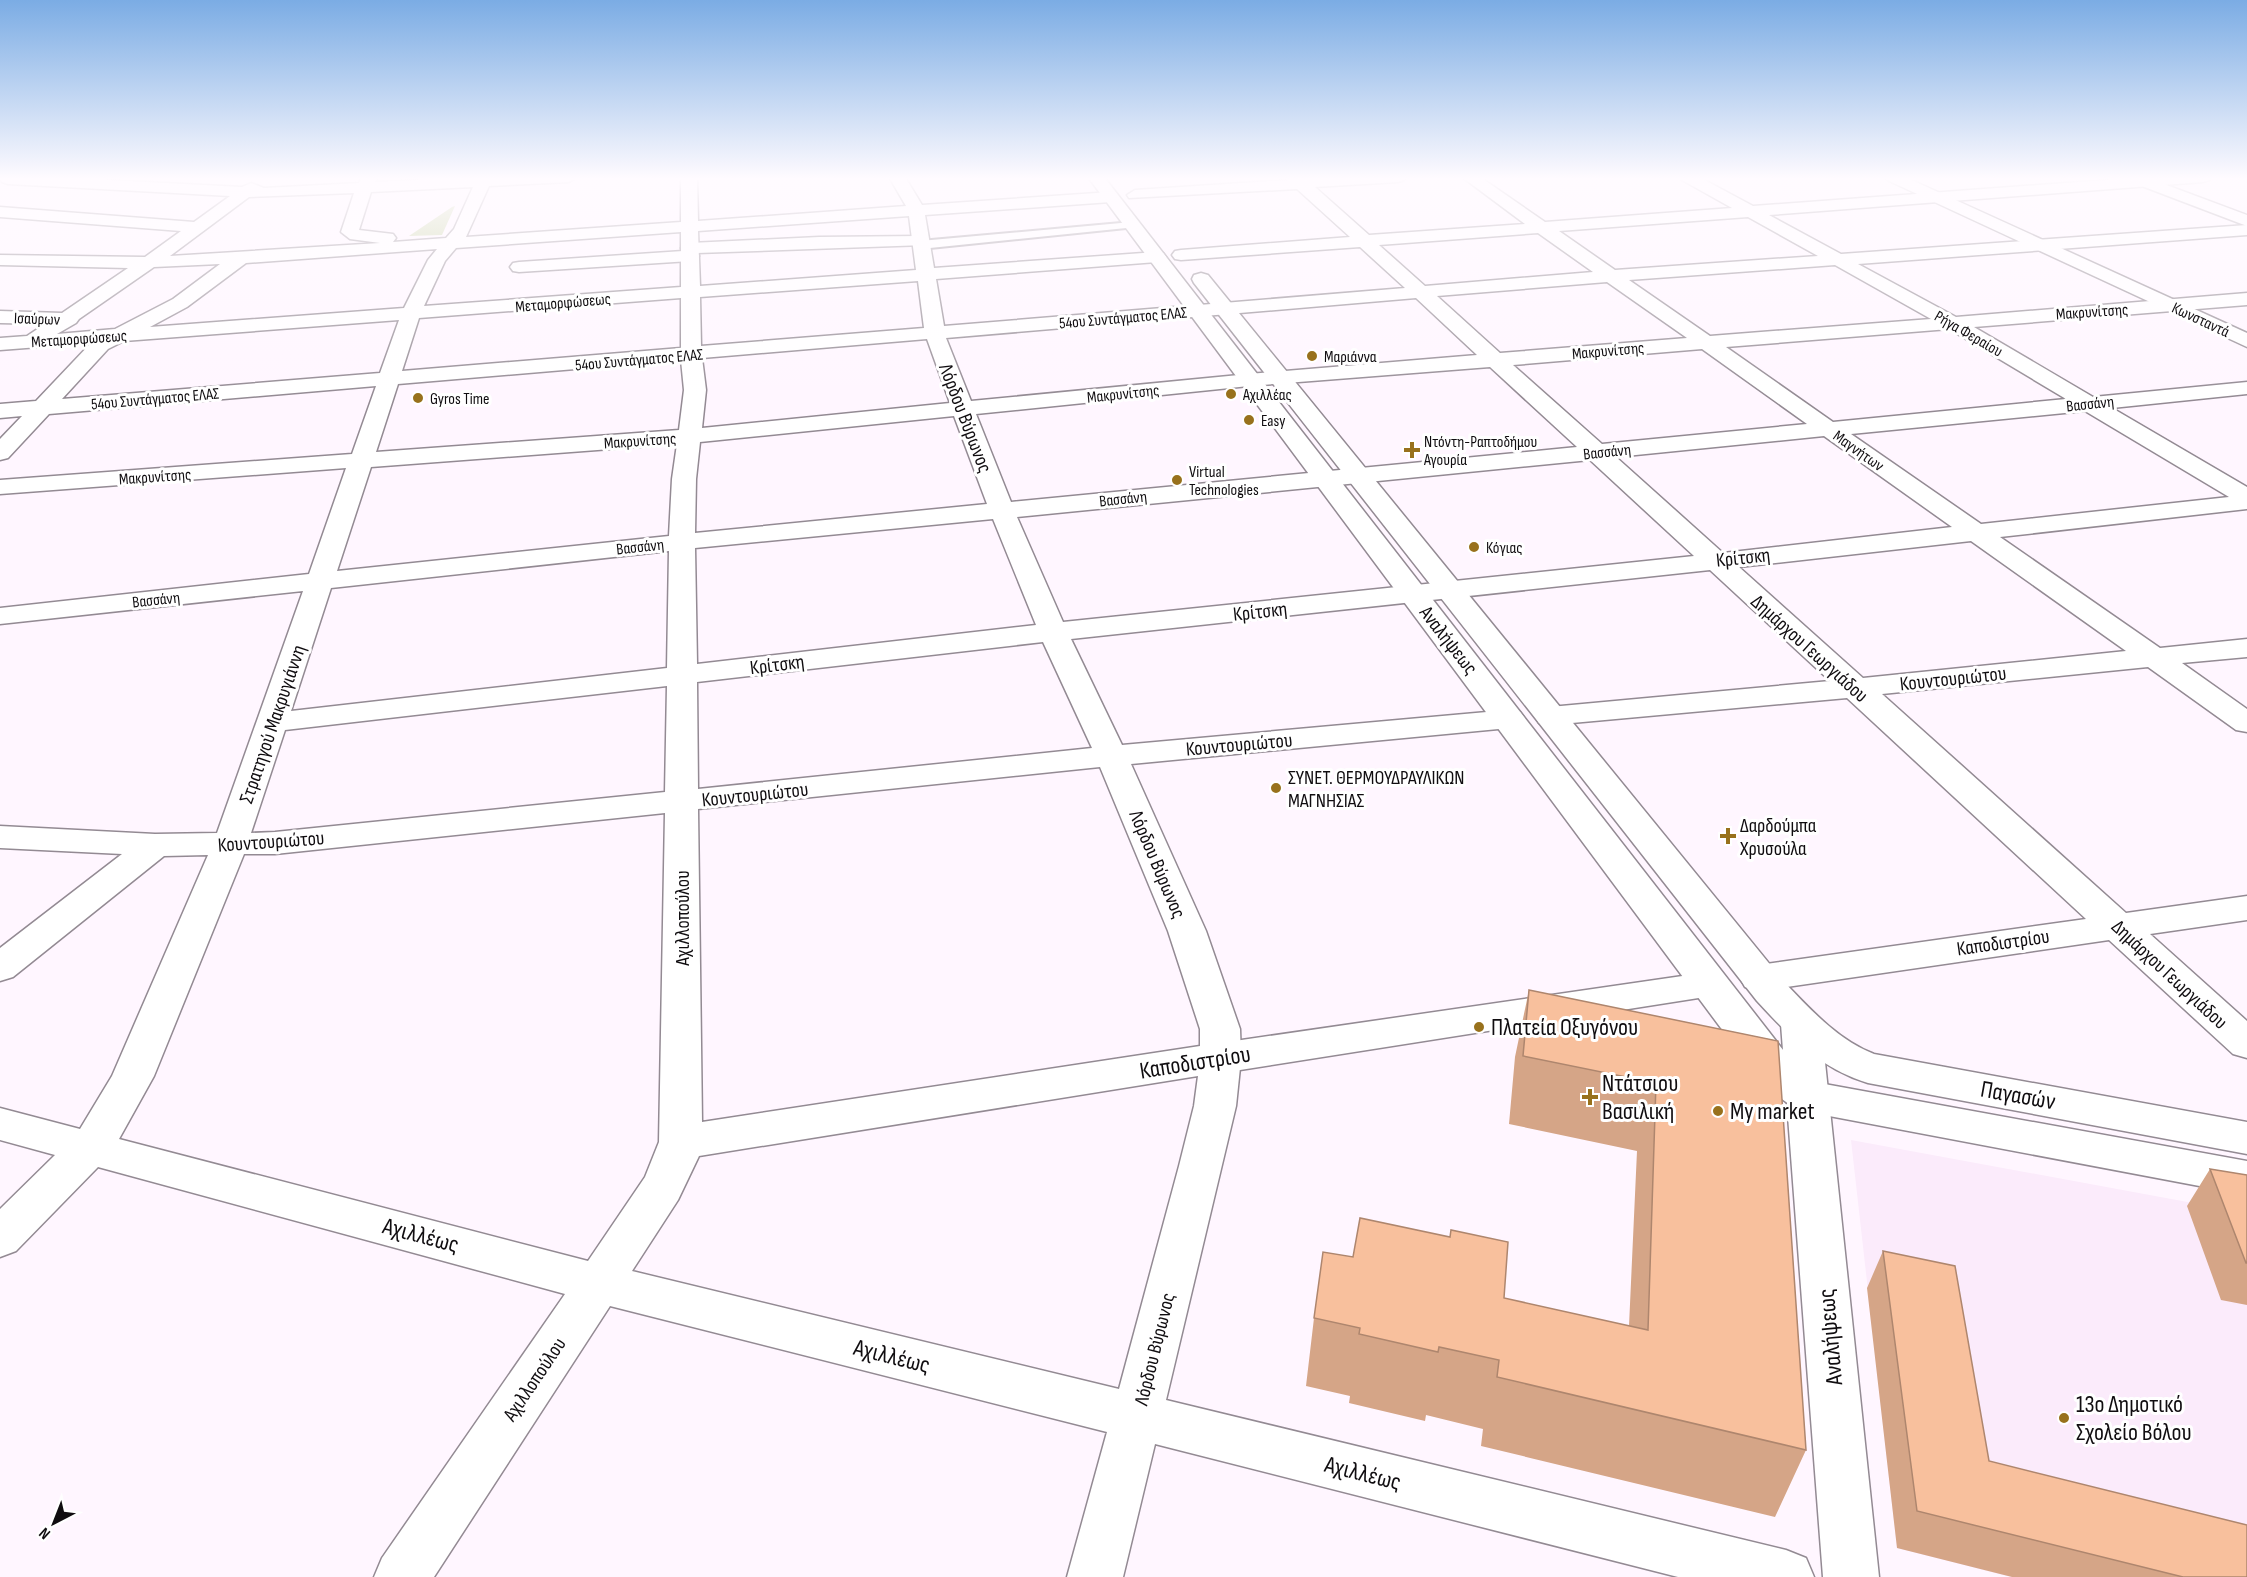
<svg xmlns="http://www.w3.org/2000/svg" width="2247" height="1577" font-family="'Sofia Sans Condensed',sans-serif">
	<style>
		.built { fill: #fbebfb }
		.green { fill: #c0ce99 }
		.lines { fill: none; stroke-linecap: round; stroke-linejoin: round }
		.service-casing { stroke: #938a93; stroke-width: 4 }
		.pedestrian-casing { stroke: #938a93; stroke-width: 3 }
		.minor-casing { stroke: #938a93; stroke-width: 3 }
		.tertiary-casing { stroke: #938a93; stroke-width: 3 }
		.secondary-casing { stroke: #938a93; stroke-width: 3 }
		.service { fill: #fff; fill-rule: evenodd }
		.pedestrian { fill: #fff; fill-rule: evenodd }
		.minor { fill: #fff; fill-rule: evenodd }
		.tertiary { fill: #fff; fill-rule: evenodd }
		.secondary { fill: #fff; fill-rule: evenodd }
		.wall { fill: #d5a587 }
		.building { fill: #f8c09d; stroke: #ae866e; stroke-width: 1.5 }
		.poi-dot { fill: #98711c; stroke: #fff; stroke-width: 2 }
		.labels { text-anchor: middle; stroke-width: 6; stroke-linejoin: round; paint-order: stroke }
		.far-street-label { font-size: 16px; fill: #100d10; stroke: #fff }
		.far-poi-label { font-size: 16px; fill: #100d10; stroke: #fff; text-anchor: start }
		.street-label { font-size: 20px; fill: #100d10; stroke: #fff }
		.poi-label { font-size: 20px; fill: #100d10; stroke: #fff; text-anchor: start }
		.near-poi-label { font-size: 24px; fill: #100d10; stroke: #fff; text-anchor: start }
		.near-street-label { font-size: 24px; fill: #100d10; stroke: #fff }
	</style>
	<rect width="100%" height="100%" fill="#fff6ff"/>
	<path class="built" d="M1851,1140L2247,1213V1577H2011L1897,1548Z"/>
	<path class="green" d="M455,206L442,235L409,236L452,207Z"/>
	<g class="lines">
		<g class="service-casing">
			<path id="service" d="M1132,222L1138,225L1136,227L920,249L914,245L920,241Z"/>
		</g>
		<g class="pedestrian-casing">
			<path id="pedestrian" d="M919,236L925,237L928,241L925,245L697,253L699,256L696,260L690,261L519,272L513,271L510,267L513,263L519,262L683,251L681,248L684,244L690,243L819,237Z
				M1710,972L1724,976L1729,985L1724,994L1221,1073L1207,1068L1201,1058L1207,1048L1221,1043Z"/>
		</g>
		<g class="minor-casing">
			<path id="minor" d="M2,177H51L242,187L251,183L264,188L359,183L362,177H378L375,182L477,177H577L569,182L489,186L466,237L681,222V177H697L698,221L906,206L889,177H905L922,205L1111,192L1119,197L1111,202L925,215L934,268L1157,252L1163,253L1166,257L1163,261L1157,262L936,279L944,326L1405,288L1360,247L1181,260L1175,259L1172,255L1175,251L1181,250L1350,237L1297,189L1129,198L1127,195L1135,190L1288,180L1286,177L1305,179L1406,177L1404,180L1398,182L1315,187L1369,235L1525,224L1462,177H1480L1545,222L1732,208L1682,180L1680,177H1699L1753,206L2146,177H2211L2209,180L2203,182L1769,215L1841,254L2247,225V235L1858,264L1956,317L2247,293V305L1974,327L2093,397L2247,382V394L2112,408L2247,487V509L2000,537L2160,648L2247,639V657L2182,663L2247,709V732L2236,730L2148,667L1882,694L2126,913L2247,896V920L2150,934L2247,1021V1058L2233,1054L2109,940L1759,991L1745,987L1740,978L1745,969L1759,965L2086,919L1847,698L1550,725L1539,723L1535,716L1539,709L1550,707L1830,681L1710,570L1071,639L1122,745L1509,710L1520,712L1525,719L1520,726L1509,728L1131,764L1206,931L1240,1029L1241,1058L1236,1106L1166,1400L1786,1550L1806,1558L1814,1577H1678L1155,1444L1123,1577H1067L1107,1432L610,1306L434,1577H374L382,1558L565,1294L98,1167L16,1251L0,1257V1209L55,1155L0,1140V1108L80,1129L112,1076L208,855L164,856L13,977L0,981V948L122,854L0,848V826L155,834L217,833L303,591L0,624V608L309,574L346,468L0,494V480L352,454L376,386L49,414L8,458L0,460V439L22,416L0,418V404L36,401L91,343L0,350V338L27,336L45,324L0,323V311L62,313L128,268L0,265V255L145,257L181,231L0,217V207L194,222L230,196L8,184L2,182L0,179ZM473,187L454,229L446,238L393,242L396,238L393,234L359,230L371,192ZM354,193L341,232L350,239L380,243L170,256L249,197ZM909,216L916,270L700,286L698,231ZM1748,217L1818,256L1615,270L1559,231ZM681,232V287L424,306L445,261L456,248ZM1538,233L1593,272L1425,286L1379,245ZM437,249L428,260L404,308L150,327L187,307L246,263ZM220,264L173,299L115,329L57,334L76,323L79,319L154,267ZM1835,265L1931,319L1710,336L1629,280ZM918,281L924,328L701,346L700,297ZM1607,282L1687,338L1500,353L1437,296ZM681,298V348L402,371L419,318ZM1416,298L1477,355L1249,374L971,401L946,338ZM399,320L380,373L62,399L108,349L124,341ZM1949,329L2066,399L1833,422L1726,347ZM927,339L950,403L702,428L706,390L702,358ZM1702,349L1807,424L1602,444L1513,365ZM681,360L684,390L679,430L376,452L398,384ZM1490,367L1577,447L1011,502L976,414L1249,386ZM2085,411L2229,497L1981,524L1851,434ZM954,416L987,504L695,533L696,479L700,442ZM1824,436L1952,527L1723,553L1616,457ZM677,444L672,479L669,536L337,571L371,467ZM1590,460L1694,556L1063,622L1017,517ZM993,519L1036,625L697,664L695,548ZM1971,541L2126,651L1863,678L1739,567ZM669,551L667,668L291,711L331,588ZM1043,642L1092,748L698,789L697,682ZM667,686L665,792L275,832L251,833L285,730ZM1100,767L1168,931L1200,1029V1046L702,1122L698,809ZM665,813L659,1142L645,1177L588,1261L119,1139L154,1076L244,854H275ZM1198,1076L1194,1106L1179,1166L1119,1389L632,1271L678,1200L699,1156Z
				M1801,1010L1815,1014L1821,1024L1879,1577H1823L1781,1024L1787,1014Z"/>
		</g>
		<g class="tertiary-casing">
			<path id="tertiary" d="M1885,177H1905L2247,333V347L1887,180Z
				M2124,177H2145L2247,215V226L2126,180Z"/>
		</g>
		<g class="secondary-casing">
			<path id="secondary" d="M1088,177H1104L1794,1064L1819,1083L2247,1161V1195L1808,1112L1793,1107L1764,1086Z
				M1201,273L1208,275L1785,983C1811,1010 1838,1040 1874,1054L2247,1122V1154L1868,1083C1821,1069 1790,1037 1757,1001L1194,283L1192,279L1194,275Z"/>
		</g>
		<use href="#service" class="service"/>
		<use href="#pedestrian" class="pedestrian"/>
		<use href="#minor" class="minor"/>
		<use href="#tertiary" class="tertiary"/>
		<use href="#secondary" class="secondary"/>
	</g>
	<path class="wall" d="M1529,990L1778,1041L1806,1450L1775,1517L1481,1446L1483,1429L1426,1415L1425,1421L1349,1403L1350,1396L1306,1386L1314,1318L1504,1298L1629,1326L1637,1151L1509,1124L1515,1057Z
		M2210,1169L2247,1175V1305L2221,1300L2187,1206Z
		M1883,1251L1989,1461L2247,1577H2012L1897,1548L1867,1288Z"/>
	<path class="building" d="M1529,990L1778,1041L1806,1450L1497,1377L1499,1360L1439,1347L1438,1352L1359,1334L1360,1328L1314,1318L1323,1252L1353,1257L1360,1218L1450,1237L1451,1230L1508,1242L1504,1298L1648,1330L1656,1083L1523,1056Z
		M2210,1169L2247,1175V1263H2246Z
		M1883,1251L1955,1266L1989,1461L2247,1525V1577H2183L1917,1511Z"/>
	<linearGradient id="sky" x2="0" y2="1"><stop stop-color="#7bace4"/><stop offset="0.45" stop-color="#fffbff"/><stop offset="1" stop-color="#fffbff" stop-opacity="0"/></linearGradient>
	<rect width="2247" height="397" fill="url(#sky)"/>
	<g class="poi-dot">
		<circle cx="1312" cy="356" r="6"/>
		<circle cx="1231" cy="394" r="6"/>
		<circle cx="418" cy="398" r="6"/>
		<circle cx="1249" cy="420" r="6"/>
		<path d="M1409 441h6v6h6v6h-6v6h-6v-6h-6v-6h6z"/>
		<circle cx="1177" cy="480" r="6"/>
		<circle cx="1474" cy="547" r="6"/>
		<circle cx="1276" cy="788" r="6"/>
		<path d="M1725 827h6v6h6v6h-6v6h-6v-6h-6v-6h6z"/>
		<circle cx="1479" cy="1027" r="6"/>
		<path d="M1587 1088h6v6h6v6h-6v6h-6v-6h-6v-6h6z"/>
		<circle cx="1718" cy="1111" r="6"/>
		<circle cx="2064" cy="1418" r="6"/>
	</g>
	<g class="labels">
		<g class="far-street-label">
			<text transform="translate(563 302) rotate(-5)" y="6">Μεταμορφώσεως</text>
			<text transform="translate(2092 311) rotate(-4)" y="6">Μακρυνίτσης</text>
			<text transform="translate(1123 317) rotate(-5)" y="6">54ου Συντάγματος ΕΛΑΣ</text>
			<text transform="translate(37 318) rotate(2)" y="6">Ισαύρων</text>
			<text transform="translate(2201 319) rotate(25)" y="6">Κωνσταντά</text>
			<text transform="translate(1969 333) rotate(30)" y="6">Ρήγα Φεραίου</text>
			<text transform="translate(79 338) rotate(-4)" y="6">Μεταμορφώσεως</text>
			<text transform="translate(1608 350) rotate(-5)" y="6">Μακρυνίτσης</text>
			<text transform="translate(639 359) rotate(-5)" y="6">54ου Συντάγματος ΕΛΑΣ</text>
			<text transform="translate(1123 393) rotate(-6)" y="6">Μακρυνίτσης</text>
			<text transform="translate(155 398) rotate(-5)" y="6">54ου Συντάγματος ΕΛΑΣ</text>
			<text transform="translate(2090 403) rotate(-6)" y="6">Βασσάνη</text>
			<text transform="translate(640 440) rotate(-4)" y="6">Μακρυνίτσης</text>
			<text transform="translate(1859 450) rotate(35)" y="6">Μαγνήτων</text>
			<text transform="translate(1607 451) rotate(-6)" y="6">Βασσάνη</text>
			<text transform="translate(155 476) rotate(-4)" y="6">Μακρυνίτσης</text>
			<text transform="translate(1123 498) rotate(-6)" y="6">Βασσάνη</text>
			<text transform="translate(640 546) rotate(-6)" y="6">Βασσάνη</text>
			<text transform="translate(156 599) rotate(-6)" y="6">Βασσάνη</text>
		</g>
		<g class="far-poi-label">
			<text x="1324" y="362">Μαριάννα</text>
			<text x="1243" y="400">Αχιλλέας</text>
			<text x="430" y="404">Gyros Time</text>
			<text x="1261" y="426">Easy</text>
			<text x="1424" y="447">Ντόντη-Ραπτοδήμου<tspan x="1424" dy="18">Αγουρία</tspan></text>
			<text x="1189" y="477">Virtual<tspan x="1189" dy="18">Technologies</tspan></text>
			<text x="1486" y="553">Κόγιας</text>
		</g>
		<g class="street-label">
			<text transform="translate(966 418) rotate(69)" y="7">Λόρδου Βύρωνος</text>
			<text transform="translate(1743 557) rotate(-6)" y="7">Κρίτσκη</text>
			<text transform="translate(1260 611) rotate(-6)" y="7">Κρίτσκη</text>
			<text transform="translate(1449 640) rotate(52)" y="7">Αναλήψεως</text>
			<text transform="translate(1810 648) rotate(42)" y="7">Δημάρχου Γεωργιάδου</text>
			<text transform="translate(777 664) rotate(-7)" y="7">Κρίτσκη</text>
			<text transform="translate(1953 678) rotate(-6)" y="7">Κουντουριώτου</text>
			<text transform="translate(272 724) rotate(-71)" y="7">Στρατηγού Μακρυγιάννη</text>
			<text transform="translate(1239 744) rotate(-5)" y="7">Κουντουριώτου</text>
			<text transform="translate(755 794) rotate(-6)" y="7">Κουντουριώτου</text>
			<text transform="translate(271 841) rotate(-4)" y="7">Κουντουριώτου</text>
			<text transform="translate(1158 864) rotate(67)" y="7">Λόρδου Βύρωνος</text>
			<text transform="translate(682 918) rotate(-90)" y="7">Αχιλλοπούλου</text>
			<text transform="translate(2003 942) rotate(-8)" y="7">Καποδιστρίου</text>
			<text transform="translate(2170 974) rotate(43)" y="7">Δημάρχου Γεωργιάδου</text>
			<text transform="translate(1154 1349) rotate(-76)" y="7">Λόρδου Βύρωνος</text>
			<text transform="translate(534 1379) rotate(-56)" y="7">Αχιλλοπούλου</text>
		</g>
		<g class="poi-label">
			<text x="1288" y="784">ΣΥΝΕΤ. ΘΕΡΜΟΥΔΡΑΥΛΙΚΩΝ<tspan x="1288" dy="23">ΜΑΓΝΗΣΙΑΣ</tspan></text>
			<text x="1740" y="832">Δαρδούμπα<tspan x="1740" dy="23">Χρυσούλα</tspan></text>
		</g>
		<g class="near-poi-label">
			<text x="1491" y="1035">Πλατεία Οξυγόνου</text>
			<text x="1602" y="1091">Ντάτσιου<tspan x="1602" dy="28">Βασιλική</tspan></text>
			<text x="1730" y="1119">My market</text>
			<text x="2076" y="1412">13o Δημοτικό<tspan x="2076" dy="28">Σχολείο Βόλου</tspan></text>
		</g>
		<g class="near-street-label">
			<text transform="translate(1195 1062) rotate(-9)" y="8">Καποδιστρίου</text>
			<text transform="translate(2018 1095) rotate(10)" y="8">Παγασών</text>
			<text transform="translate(421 1235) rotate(15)" y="8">Αχιλλέως</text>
			<text transform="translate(1830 1337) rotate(-95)" y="8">Αναλήψεως</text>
			<text transform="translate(892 1356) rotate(14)" y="8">Αχιλλέως</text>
			<text transform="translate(1363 1473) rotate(14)" y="8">Αχιλλέως</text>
		</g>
	</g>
	<g transform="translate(54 1523) rotate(222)" stroke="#ffffff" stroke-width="4.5" paint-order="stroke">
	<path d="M0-4.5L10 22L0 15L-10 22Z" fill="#100d10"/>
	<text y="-9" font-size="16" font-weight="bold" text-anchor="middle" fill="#100d10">N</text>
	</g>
</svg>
